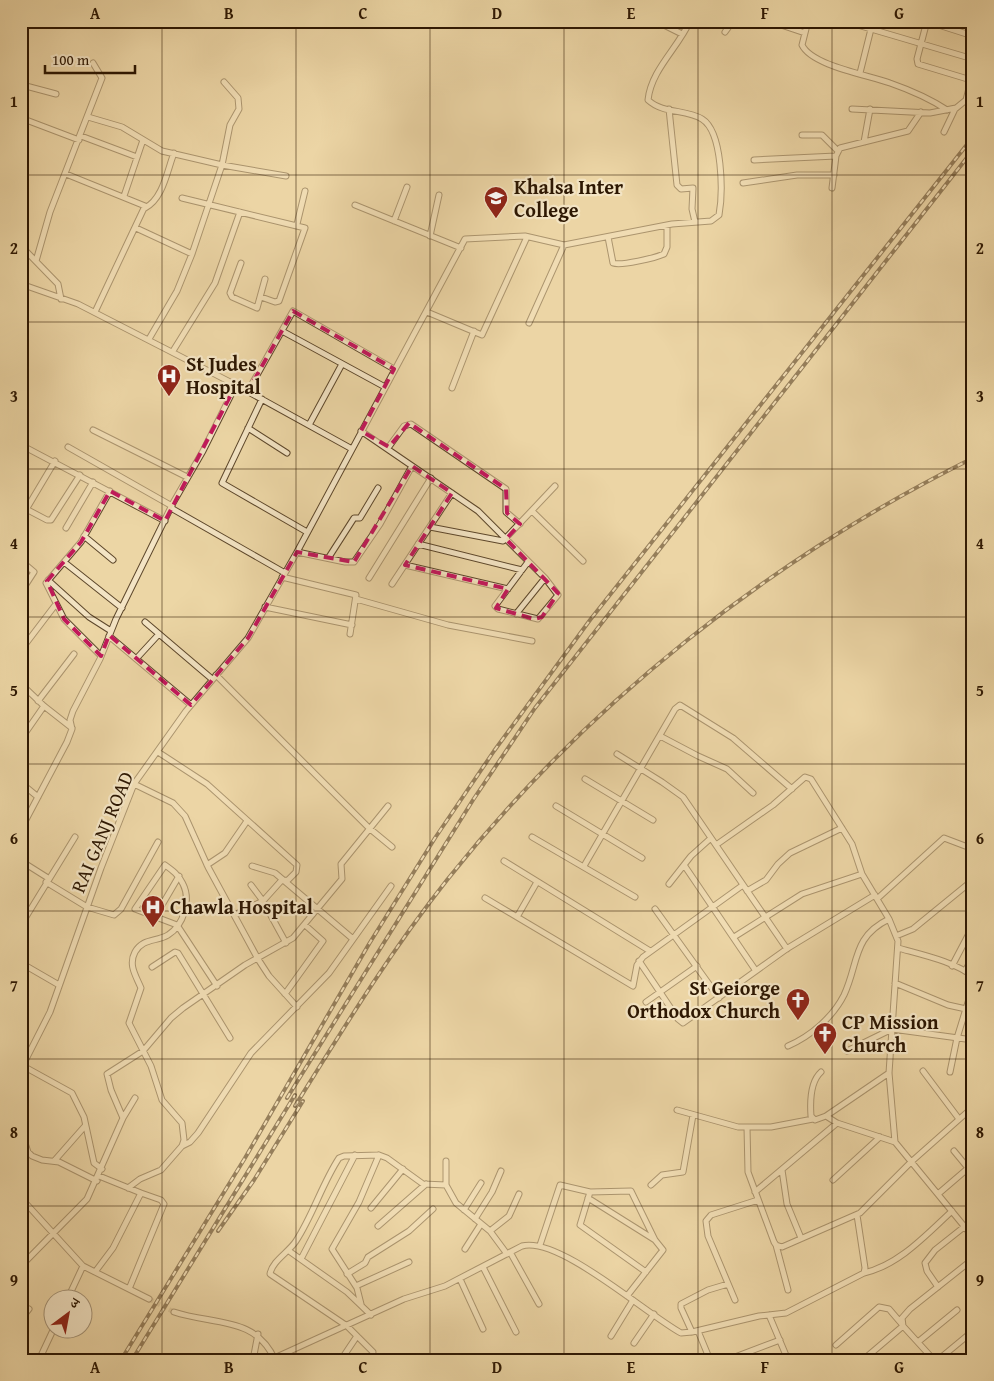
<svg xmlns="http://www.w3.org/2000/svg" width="994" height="1381" font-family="'Gentium Book Plus','Noto Serif Devanagari',serif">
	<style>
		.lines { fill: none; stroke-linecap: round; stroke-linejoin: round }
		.minor-tunnel { stroke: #c6b084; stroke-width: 5; stroke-dasharray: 5 2.5; stroke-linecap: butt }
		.minor-casing { stroke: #5d472b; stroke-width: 7 }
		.minor { stroke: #f3e4c4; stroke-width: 5 }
		.rail-casing { stroke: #2d1702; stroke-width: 4 }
		.rail { stroke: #f3e4c4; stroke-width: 2; stroke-dasharray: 5.5; stroke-linecap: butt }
		.marked { fill: none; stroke: #c2185b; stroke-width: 4; stroke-dasharray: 10 6; stroke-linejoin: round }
		.grid { fill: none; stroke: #2d1702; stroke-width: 1; stroke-opacity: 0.55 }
		.labels { text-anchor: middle; stroke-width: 4.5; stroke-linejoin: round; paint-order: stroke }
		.poi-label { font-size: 20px; font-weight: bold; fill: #2d1702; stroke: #f3e4c4; text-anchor: start }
		.street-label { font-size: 20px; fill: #2d1702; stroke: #f3e4c4 }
		.neatline { fill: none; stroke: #2d1702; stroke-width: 2 }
		.grid-label { font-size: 16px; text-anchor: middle; font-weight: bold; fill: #2d1702 }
	</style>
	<rect width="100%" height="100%" fill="#ecd6a5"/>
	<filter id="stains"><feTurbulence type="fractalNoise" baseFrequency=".004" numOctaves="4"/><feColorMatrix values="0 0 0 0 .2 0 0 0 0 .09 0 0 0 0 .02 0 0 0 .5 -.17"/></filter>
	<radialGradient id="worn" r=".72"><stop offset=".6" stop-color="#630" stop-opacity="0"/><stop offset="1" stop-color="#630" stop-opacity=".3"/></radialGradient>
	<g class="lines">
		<path class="minor-tunnel" d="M149,1299L174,1312"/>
		<g class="minor-casing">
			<path id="minor" d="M656,21L682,34
				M769,21L805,33
				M808,21L802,45C812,66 869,75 890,83C910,90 929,98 947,110
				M844,21L973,59
				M926,21L973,36
				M927,21L917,59L918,64L971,80
				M725,32L733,21
				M860,73L873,21
				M973,73L966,100H973
				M21,94L26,86L56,94
				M669,109L677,185L681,189L693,188L692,209L695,222
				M852,109L930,113L956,108
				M88,117L122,127L162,151L222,165L286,176
				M21,118L79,140
				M944,132L955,109L966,100
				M802,135H822L838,151
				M81,136L137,157
				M864,142L870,109
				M754,160L836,156
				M66,174L145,206L95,312
				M743,183L797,175H834
				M832,188L836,156L840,148L908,131L921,112
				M124,196L143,140
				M182,198L305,228L279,301L275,302L261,297
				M355,205L461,248
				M145,208C163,199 167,171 174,153
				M394,221L407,187
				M297,224L305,191
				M136,228L192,254
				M430,236L439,195
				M608,237L613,263C621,266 655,258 664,254L667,247V225
				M21,246L58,284L61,299
				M36,261L50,212L102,78L93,63
				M241,263L230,293L232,297L257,308L265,279
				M21,284L78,304L236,385
				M427,312L482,335L527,237
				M529,323L564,245
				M282,331L385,387
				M149,339L177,291L192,254L222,165L230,125L239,109L238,98L224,82
				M173,351L215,283L240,212
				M452,388L474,331
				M248,391L293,311L394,369
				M262,399L222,483L307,532
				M309,425L342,364
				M248,428L287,453
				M93,430L187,477
				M361,431L478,511L545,578L558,595L538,619L498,609L495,606L528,562
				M21,445L165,521
				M68,447L172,506
				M388,448L404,426L411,424L506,489V512L520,524
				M171,508L285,573
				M26,509L47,520H51L80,475
				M532,511L583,561
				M21,518L55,461
				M430,527L503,541L555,486
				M66,528L93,482
				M84,536L113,560
				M418,544L522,570
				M297,552L345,562H354L380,524L412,466
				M329,557L354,518H360L378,488
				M21,561L34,572L21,592
				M64,562L122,608
				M405,565L508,589
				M282,577L356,595L350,634
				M369,578L431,478
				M48,580L89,617L111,631
				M392,584L452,493
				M356,599L448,625L532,641
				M265,607L352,625
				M516,614L545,578
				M145,622L212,679
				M109,636L191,705
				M21,650L56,604
				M101,656L64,619L46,583L81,542L110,491
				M136,659L159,634
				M216,675L369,828L392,847
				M21,684L44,706L72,728
				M38,701L74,654
				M660,736L698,756L727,769L753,793
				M21,739L44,706
				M158,752L207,784L297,865L296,872L288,880L281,881L263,901L234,915
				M617,754L662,782L683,797L787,949
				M585,779L653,820
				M21,783L38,797
				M134,784L173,803L185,816L208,867L258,959L269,976L297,1007
				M556,806L642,858
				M21,829L67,742L72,729L70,720L73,711L100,659L116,619L173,503L203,451L236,385L352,449
				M532,837L635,897
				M716,845L773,805L805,777L811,779L852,844L862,874L889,919L898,941L889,1073L895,1142L973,1237
				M21,861L48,878
				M504,861L650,951
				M207,865L225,853L247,821
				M684,865L756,971
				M252,866L275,873L353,939
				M584,866L675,709L680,705L733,738L792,789
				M46,882L87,907L114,915L121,909L158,842
				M669,884L691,856L711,838
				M251,885L263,901L286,943
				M747,891L766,880L778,864L790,853L842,828
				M485,898L633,986L637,965L643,957L743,885
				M877,899L944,838L973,849
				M655,909L719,998
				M155,917L179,876
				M517,917L537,882
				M21,925L75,837
				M896,936L913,929L973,880
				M734,937L802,894L862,874
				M898,948C919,954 957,962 973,977
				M639,961L678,1019L683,1023L788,948L875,895
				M21,963L59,985
				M952,966L973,926
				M152,967L175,952L178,953L230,1038
				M965,971L973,957
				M895,983L948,1005L966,1009
				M285,994L323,941L305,925
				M646,1002L697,966
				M788,1046C811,1036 833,1017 844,995C859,963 852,937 889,919
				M847,1051L892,1029L973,1040
				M23,1066L72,1093L84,1117L94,1163L102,1169
				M21,1069L50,1012L101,868L134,784L186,711L248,638L297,552L465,239L525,236L564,245L672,224L711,221L719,215C723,193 723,132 702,119C686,109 663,114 648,100C651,70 678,48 690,21
				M923,1071L959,1119
				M821,1072C810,1082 810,1102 811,1116L815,1120L826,1116
				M950,1072L957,1038L973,986
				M889,1073L826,1116L837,1123L895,1142
				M677,1110L738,1127H771L813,1119
				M123,1118L135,1098
				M747,1127L748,1172L774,1242L776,1245L782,1247L860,1213L911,1162L973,1107
				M21,1131L28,1152L32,1156L42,1160L59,1162L97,1181
				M182,1146L190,1142L198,1133L251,1053L329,973L391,886
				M954,1151L968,1168
				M55,1160L85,1126
				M782,1170L787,1204L801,1238
				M833,1180L880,1137
				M446,1185V1161
				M651,1185L662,1175L683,1172L693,1115
				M128,1188L140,1179L161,1170L182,1146L184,1140L182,1123L162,1100L151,1066L129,1023L141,988C136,976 128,965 135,952C143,938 156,942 168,935C184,925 191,900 183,884C179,875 172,870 165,865L135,909L177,925L217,986
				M590,1192L580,1225L646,1272
				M755,1192L837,1123
				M938,1194L973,1164
				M21,1198L83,1266L149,1299
				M588,1198L655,1240
				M371,1208L403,1169
				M464,1210L481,1183
				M475,1219L492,1192L501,1171
				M378,1226L426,1184
				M490,1231L509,1216L519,1194
				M540,1245L560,1185L590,1192L631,1191L655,1240L663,1250L627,1296
				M776,1245L788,1290
				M465,1249L481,1224
				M289,1251L347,1292L371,1315
				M510,1252L539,1304
				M301,1259L355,1155
				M21,1266L87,1199L123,1118L111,1090L107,1074L143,1051L171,1018L183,1008L245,965L293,938L342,879L341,864L388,806
				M483,1267L516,1332
				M95,1272L113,1248L141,1193L99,1176
				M864,1273C899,1265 926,1235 952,1211
				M347,1274L365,1263L368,1257L409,1231L433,1209
				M460,1279L483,1329
				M356,1286L409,1262
				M938,1287L927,1271L925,1263L935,1250L964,1227
				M129,1289L164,1204L161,1200L141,1193
				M68,1298L83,1266
				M735,1300L708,1236L706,1221L711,1215L758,1200
				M361,1304L357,1288L332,1249L359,1202L379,1155
				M174,1312C213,1325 256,1316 275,1360
				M970,1313L973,1310
				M769,1315L788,1360
				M21,1319L29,1309
				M698,1331L710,1360
				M692,1332L681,1308V1304L708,1290L728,1284
				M611,1336L633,1300
				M918,1342L957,1310
				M634,1343L654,1314
				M836,1345L879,1307L889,1309L901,1323
				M39,1360L54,1328
				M253,1360L258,1334
				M270,1360L404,1299L445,1286L522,1246C559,1236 646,1314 681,1333L692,1332L759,1316L786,1313L864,1273L865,1268L857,1215
				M341,1360L357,1336
				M371,1360L373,1352L347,1326L270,1274C272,1261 289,1252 296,1241C313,1215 322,1184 339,1158L344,1156L379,1155L387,1158L423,1184L446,1185L456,1203L490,1231L507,1254
				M727,1360L780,1340
				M863,1360L903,1326
				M934,1360L903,1326L902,1318L910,1309L973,1259
				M938,1360L973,1331"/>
		</g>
		<use href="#minor" class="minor"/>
		<g class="rail-casing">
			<path id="rail" d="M287,1098L473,800L535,708L973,150
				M295,1106C343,1029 390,952 447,880C588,703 770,559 973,458
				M218,1231L254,1180L303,1101
				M121,1360L245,1158L369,944L435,838L494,751L590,620L973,137
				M132,1360L295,1095"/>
		</g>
		<use href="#rail" class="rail"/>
	</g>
	<path d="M0 0H994V1381H0ZM293,311L394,369L361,431L389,447L409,423L506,489L507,513L520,524L506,539L558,593L542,617L534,619L496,608L508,589L405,565L452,493L412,466L354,562L297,552L248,638L191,705L109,635L101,656L64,619L47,581L81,542L110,491L165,521L236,385L248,391Z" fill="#ecd6a5" fill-opacity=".55" fill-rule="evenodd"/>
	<path class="marked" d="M293,311L394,369L361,431L389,447L409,423L506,489L507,513L520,524L506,539L558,593L542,617L534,619L496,608L508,589L405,565L452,493L412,466L354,562L297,552L248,638L191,705L109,635L101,656L64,619L47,581L81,542L110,491L165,521L236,385L248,391Z"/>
	<path class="grid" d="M162,21V1360M296,21V1360M430,21V1360M564,21V1360M698,21V1360M832,21V1360M21,175H973M21,322H973M21,469H973M21,617H973M21,764H973M21,911H973M21,1059H973M21,1206H973"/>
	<defs>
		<g id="school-pin" transform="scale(1.25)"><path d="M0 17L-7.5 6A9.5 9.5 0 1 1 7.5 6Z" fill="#8f2418" stroke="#f3e4c4"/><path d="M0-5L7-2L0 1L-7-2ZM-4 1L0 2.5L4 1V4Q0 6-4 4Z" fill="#fff"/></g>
		<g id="hospital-pin" transform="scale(1.25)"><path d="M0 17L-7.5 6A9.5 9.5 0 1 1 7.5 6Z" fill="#8f2418" stroke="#f3e4c4"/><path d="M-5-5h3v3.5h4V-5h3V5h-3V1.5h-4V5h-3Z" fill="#fff"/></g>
		<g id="church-pin" transform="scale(1.25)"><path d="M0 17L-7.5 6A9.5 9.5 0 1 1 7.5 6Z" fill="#8f2418" stroke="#f3e4c4"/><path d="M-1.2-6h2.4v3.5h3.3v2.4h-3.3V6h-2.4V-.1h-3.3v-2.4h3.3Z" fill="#fff"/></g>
	</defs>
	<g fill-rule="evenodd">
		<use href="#school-pin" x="496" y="198"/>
		<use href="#hospital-pin" x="169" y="376"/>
		<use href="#hospital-pin" x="153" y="907"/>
		<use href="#church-pin" x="798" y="1000"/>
		<use href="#church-pin" x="825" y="1034"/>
	</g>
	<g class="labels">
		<g class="poi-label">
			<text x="514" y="194">Khalsa Inter<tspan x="514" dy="23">College</tspan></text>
			<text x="186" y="371">St Judes<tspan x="186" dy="23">Hospital</tspan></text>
			<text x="170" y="914">Chawla Hospital</text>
			<text x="780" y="995" text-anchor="end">St Geiorge<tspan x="780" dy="23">Orthodox Church</tspan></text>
			<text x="842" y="1029">CP Mission<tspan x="842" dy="23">Church</tspan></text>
		</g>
		<g class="street-label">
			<text transform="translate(102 832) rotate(-67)" y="7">RAI GANJ ROAD</text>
		</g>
	</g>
	<rect width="994" height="1381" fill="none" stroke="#ecd6a5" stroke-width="55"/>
	<g transform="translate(68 1314) rotate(32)"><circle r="24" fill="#f3e4c4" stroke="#a49276"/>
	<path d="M0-4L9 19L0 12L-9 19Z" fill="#8f2418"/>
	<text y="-8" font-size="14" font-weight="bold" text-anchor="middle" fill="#2d1702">उ</text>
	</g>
	<path d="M45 65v8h90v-8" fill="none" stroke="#2d1702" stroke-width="2.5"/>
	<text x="52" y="65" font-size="15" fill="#2d1702" stroke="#f3e4c4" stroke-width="4" paint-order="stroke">100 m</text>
	<rect x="28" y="28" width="938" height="1326" class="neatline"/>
	<g class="grid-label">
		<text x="95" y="19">A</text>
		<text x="229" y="19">B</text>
		<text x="363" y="19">C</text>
		<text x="497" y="19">D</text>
		<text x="631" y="19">E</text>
		<text x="765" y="19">F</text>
		<text x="899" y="19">G</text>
		<text x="14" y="107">1</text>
		<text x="980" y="107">1</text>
		<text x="14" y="254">2</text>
		<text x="980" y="254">2</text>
		<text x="14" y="402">3</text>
		<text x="980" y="402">3</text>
		<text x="14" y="549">4</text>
		<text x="980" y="549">4</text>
		<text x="14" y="696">5</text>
		<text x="980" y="696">5</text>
		<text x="14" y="844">6</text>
		<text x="980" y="844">6</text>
		<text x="14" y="991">7</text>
		<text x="980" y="991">7</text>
		<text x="14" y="1138">8</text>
		<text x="980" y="1138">8</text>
		<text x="14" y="1286">9</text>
		<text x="980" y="1286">9</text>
		<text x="95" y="1373">A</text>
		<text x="229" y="1373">B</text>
		<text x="363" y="1373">C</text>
		<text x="497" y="1373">D</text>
		<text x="631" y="1373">E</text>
		<text x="765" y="1373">F</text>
		<text x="899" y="1373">G</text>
	</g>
	<rect width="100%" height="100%" filter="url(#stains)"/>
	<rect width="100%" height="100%" fill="url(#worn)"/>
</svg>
